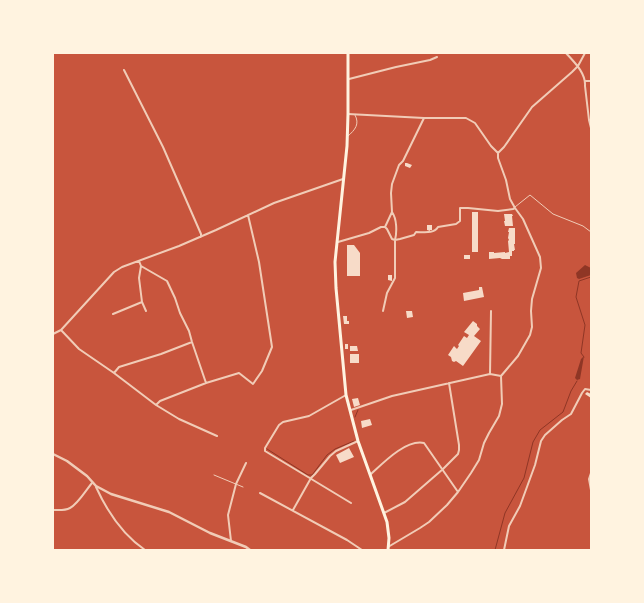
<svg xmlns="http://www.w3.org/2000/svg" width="644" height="603" font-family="'Exo 2',sans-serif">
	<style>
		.water { fill: #8f3625 }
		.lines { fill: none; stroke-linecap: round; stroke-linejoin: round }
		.stream { stroke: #8f3625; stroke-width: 1 }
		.building { fill: #f7dbc8 }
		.service { stroke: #f1ccb7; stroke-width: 1 }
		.minor { stroke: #f1ccb7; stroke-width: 2 }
		.tertiary { stroke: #f1ccb7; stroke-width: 2.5 }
		.secondary { stroke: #fff3e0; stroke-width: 3 }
	</style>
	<rect width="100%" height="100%" fill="#c8553d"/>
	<path class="water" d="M585,265L591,268V275L579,279L577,278L576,273Z
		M584,356L580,379L577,380L575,378L581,359Z"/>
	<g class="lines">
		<path class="stream" d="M584,357L581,353L585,325L576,297L579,281L591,277
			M355,417L358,410
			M267,449L308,475H312L327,455L335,449L354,441
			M495,550L505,513L524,478L533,442L540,430L563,412L571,391L577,381"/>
	</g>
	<path class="building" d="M405,163H407L412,165L410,168L405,166Z
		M472,212H478V252H472Z
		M504,214H512L513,216H512L513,226H505L504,221H505Z
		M427,225H432V230H430V231L427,230Z
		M509,228H515V244H514L515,250H514V251H512V256H510V259H502L500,258L489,259V252H494V253L505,252V253L509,252L508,241L509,240L508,238L509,232H508Z
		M347,245H354L360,253V276H347Z
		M464,255H470V259H464Z
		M388,275H392V281L388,280Z
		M479,287H482L484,297L464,301L463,293L479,290Z
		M406,311H412L413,317L407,318Z
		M343,316H347V321H349V324H344Z
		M473,321L477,324V326L480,329L474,336L481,341L463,366L456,361L454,362L452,361L451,357L448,355L454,346L457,349L459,346L458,345L464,336L467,338L469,335L464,332Z
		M345,344H348V349H345Z
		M350,346H357L358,351H350Z
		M350,354H359V363H350Z
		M587,392L591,394V398L585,394Z
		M358,398L360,405L354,407L352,399Z
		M370,419L372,425L362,428L361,421Z
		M349,448L354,457L340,463L336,455Z"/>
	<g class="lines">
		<path class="service" d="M348,136C355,130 360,124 355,115
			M515,207L530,195L553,214L583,226L591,232
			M214,475L243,487"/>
		<path class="minor" d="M566,53C574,62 586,73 585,86L589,120L591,128
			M124,70L163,147L201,234V237
			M349,79L396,67L430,60L437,57
			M585,81H591
			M348,114L424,118H466L475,123L491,146L498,153
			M385,227L392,212L391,193L392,184L399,165L403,161L424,118
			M338,242L369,233L381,227H385L387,229L392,239L395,240L400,239L414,235L416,232C424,232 434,234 438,227L456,224L460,221V208H468L498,211L513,209L515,208
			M139,261L141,266L167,281L175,298L180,313L189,331L192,342L206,383
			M141,266L139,278L142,302L146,311
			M383,311L387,293L395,278V240C397,232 397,219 392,212
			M113,314L142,302
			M61,330L79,349L114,373L156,405L179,419L217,436
			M53,334L61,330L114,272L122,267L179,246L216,230L274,203L343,179
			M114,373L119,367L161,354L192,342
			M490,374L491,311
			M346,395L309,416L283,422L279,425L265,448V451L351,503
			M156,405L160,401L206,383L239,373L253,384L262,371L272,347L259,262L248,215
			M351,410L392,396L490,374L501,376
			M591,473L589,479L591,490
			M370,475C383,463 406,439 424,443L458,492
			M96,487C107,511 123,535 145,550
			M260,493L347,540L362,550
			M53,510C59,510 64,511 70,508C78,504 86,490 92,483
			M293,510L311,478L315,474L330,456L336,451L358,441
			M384,513L405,502L443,469L458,454L459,450V445L449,383
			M231,541L228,515L236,484L246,463
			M388,547L420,528L429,522L447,505L458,492L471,473L479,460L484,443L489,433L499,416L502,404L501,376L518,356L530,335L532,327L531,311L532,299L541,268L540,257L527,228L523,219L515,208L510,199L506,180L498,158V153L504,147L532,107L572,72L578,66L585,53
			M504,550L509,526L520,506L535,465L541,441L545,435L562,420L571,414L582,393L585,389L591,390"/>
		<path class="tertiary" d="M53,454L67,461L87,476L96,486L111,494L169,512L210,533L246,547L250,550"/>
		<path class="secondary" d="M348,53V114L347,146L335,262L336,288L346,395L358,441L387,522L389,538L388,550"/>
	</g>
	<rect width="644" height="603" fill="none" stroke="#fff3e0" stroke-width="108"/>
</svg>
